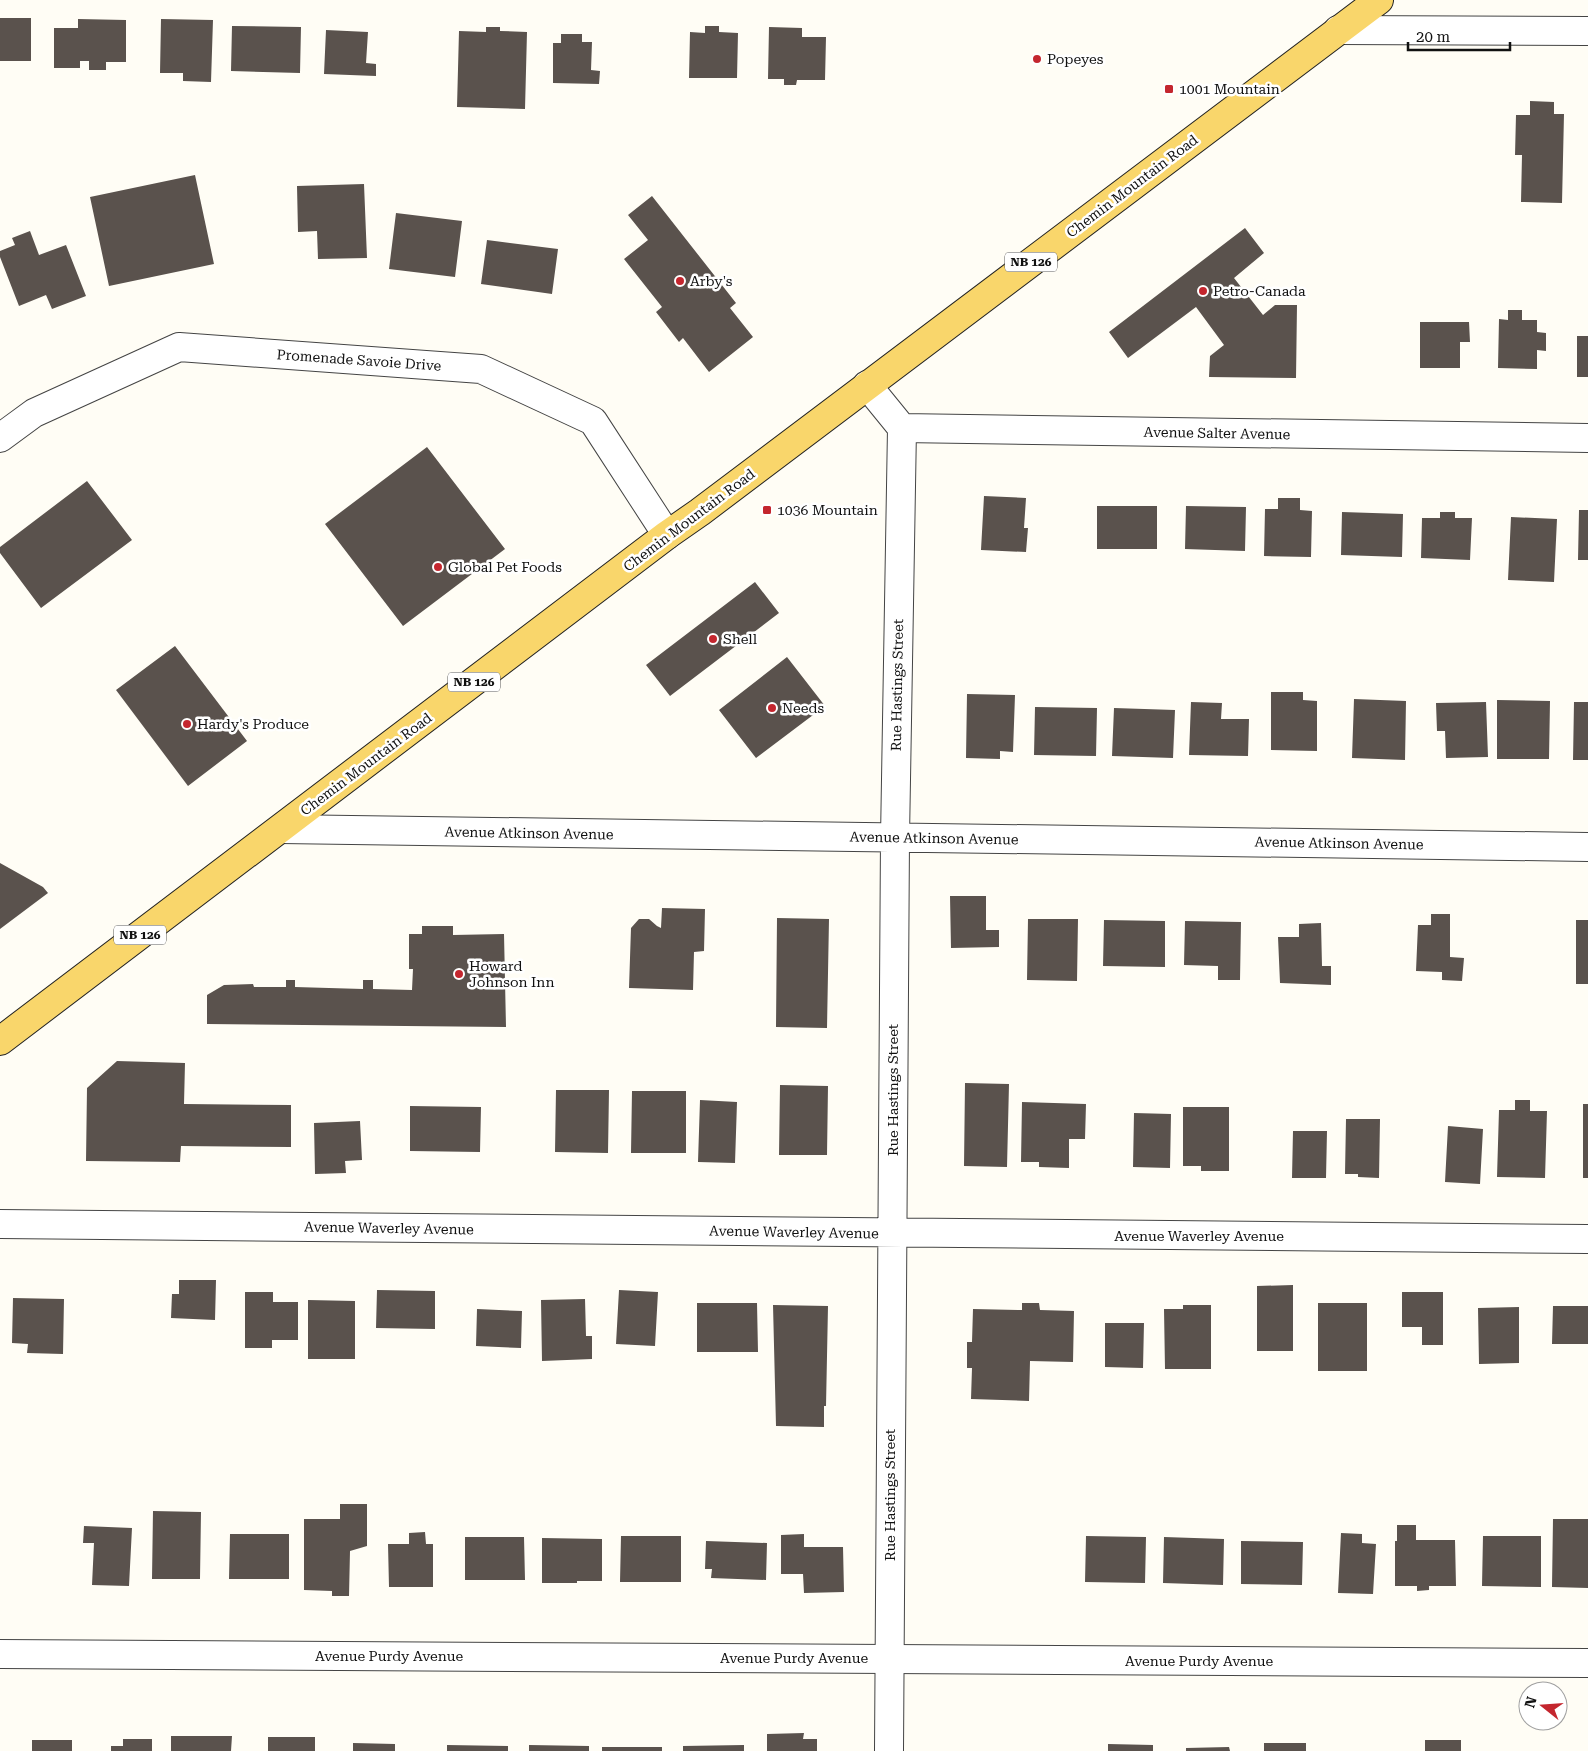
<svg xmlns="http://www.w3.org/2000/svg" width="1588" height="1751" font-family="'Roboto Serif',serif">
	<style>
		.building { fill: #5a524d }
		.lines { fill: none; stroke-linecap: round; stroke-linejoin: round }
		.minor-casing { stroke: #444; stroke-width: 30 }
		.tertiary-casing { stroke: #444; stroke-width: 30 }
		.primary-casing { stroke: #222; stroke-width: 30 }
		.minor { stroke: #fff; stroke-width: 28 }
		.tertiary { stroke: #fff; stroke-width: 28 }
		.primary { stroke: #f9d66b; stroke-width: 28 }
		.poi-dot { fill: #c4262e; stroke: #fff; stroke-width: 2 }
		.labels { text-anchor: middle; stroke-width: 5; stroke-linejoin: round; paint-order: stroke }
		.shield { fill: #fff; stroke: #585858; stroke-width: 1 }
		.shield-label { font-size: 12px; font-weight: bold; fill: #111 }
		.poi-label { font-size: 14px; fill: #111; stroke: #fff; text-anchor: start }
		.street-label { font-size: 14px; fill: #111; stroke: #fff }
	</style>
	<rect width="100%" height="100%" fill="#fffdf5"/>
	<path class="building" d="M0,18H31V61H0Z
		M78,19L126,20V62H106V70H89V61H80V68H54V28H78Z
		M161,19L213,20L211,82L183,81V73H160Z
		M232,26L301,27L300,73L231,71Z
		M705,26H719V32L738,33L737,78H689L690,32L705,33Z
		M486,27H500V31L527,32L525,109L457,107L459,31L486,32Z
		M769,27L802,28V37H826L825,80H797L796,85H784V79H768Z
		M326,30L368,32L366,63L376,64V76L324,74Z
		M561,34H582V42H592L591,70L600,71L599,84L553,83V43H561Z
		M1530,101L1554,102V114H1564L1562,203L1521,202L1522,155H1515L1516,115H1530Z
		M195,175L214,264L109,286L90,197Z
		M364,184L367,258L318,259L317,231L298,232L297,186Z
		M652,196L736,303L730,308L753,337L709,372L683,338L679,342L656,312L662,307L624,259L648,240L628,215Z
		M396,213L462,221L455,277L389,269Z
		M1245,228L1264,253L1234,278L1263,315L1275,305H1297L1296,378L1209,377L1210,356L1224,345L1196,307L1128,358L1109,332Z
		M30,231L39,255L66,245L86,296L52,309L46,295L19,306L0,257V251L15,245L12,238Z
		M487,240L558,249L552,294L481,284Z
		M1508,310H1522V320H1537V332L1546,333V351L1537,350V369L1498,368L1499,319L1508,320Z
		M1420,322H1469L1470,342H1460V368H1420Z
		M1577,336H1588V377H1577Z
		M427,447L505,549L403,626L325,524Z
		M87,481L132,540L41,608L0,553V547Z
		M984,496L1026,498L1024,528H1028L1026,552L981,550Z
		M1278,498H1300V510L1312,511L1311,557L1264,556L1265,509H1278Z
		M1097,506H1157V549H1097Z
		M1186,506L1246,507L1245,551L1185,549Z
		M1579,510H1588V560H1578Z
		M1342,512L1403,514L1402,557L1341,555Z
		M1440,512H1455V518H1472L1470,560L1421,558L1422,518H1440Z
		M1511,517L1557,519L1554,582L1508,580Z
		M755,582L779,613L670,696L646,665Z
		M175,646L247,741L188,786L116,690Z
		M787,657L825,706L756,758L719,710Z
		M1271,692H1303V700L1317,701V751L1271,750Z
		M967,694L1015,695L1013,752L1000,751V759L966,758Z
		M1354,699L1406,701L1405,760L1352,758Z
		M1497,700L1550,701L1549,759H1497Z
		M1191,702L1222,703L1221,719H1249L1248,756L1189,755Z
		M1486,702L1488,757L1446,758L1445,731H1437L1436,703Z
		M1574,702H1588V760H1573Z
		M1035,707L1097,708L1096,756L1034,755Z
		M1114,708L1175,710L1173,758L1112,756Z
		M0,863L43,887L48,893L0,929Z
		M950,896H986V930H999V947L951,948Z
		M662,908L705,909L704,951L694,952L693,990L629,988L631,928L639,919H649L657,926L661,928Z
		M1431,914H1450V957L1464,958L1462,981L1442,980V972L1416,971L1418,925H1431Z
		M777,918L829,919L827,1028L776,1027Z
		M1028,919H1078L1077,981L1027,980Z
		M1104,920L1165,921V967L1103,966Z
		M1576,920H1588V984H1576Z
		M1185,921L1241,922L1240,980H1218V966L1184,965Z
		M1321,923L1322,966H1331V985L1280,983L1278,937H1299V924Z
		M422,926H453V935L504,934L506,1027L207,1024V995L224,985L253,984L254,987H286V980H295V987L363,989V980H373V989L412,990L413,969H409V934H422Z
		M117,1061L185,1063L184,1104L291,1105V1147L181,1146L180,1162L86,1161L87,1088Z
		M965,1083L1009,1084L1007,1167L964,1166Z
		M780,1085L828,1086L827,1155H779Z
		M556,1090H609L608,1153L555,1152Z
		M632,1091H686V1153H631Z
		M700,1100L737,1102L735,1163L698,1162Z
		M1515,1100H1530V1111H1547L1545,1178L1497,1177L1499,1110H1515Z
		M1022,1102L1086,1104L1085,1139H1069V1168L1039,1167V1162H1021Z
		M1583,1104H1588V1178H1583Z
		M410,1106L481,1107L480,1152L410,1151Z
		M1183,1107H1229V1171H1201V1166H1183Z
		M1134,1113L1171,1114L1170,1168L1133,1167Z
		M1346,1119H1380L1379,1178L1358,1177V1174H1345Z
		M360,1121L362,1160L345,1161L346,1173L315,1174L314,1123Z
		M1448,1126L1483,1129L1480,1184L1445,1182Z
		M1293,1131H1327L1326,1178H1292Z
		M179,1280H216L215,1320L171,1318L172,1294H179Z
		M1293,1285V1351H1257V1286Z
		M377,1290L435,1291V1329L376,1328Z
		M619,1290L658,1292L655,1346L616,1344Z
		M245,1292H273V1302H298V1340H272V1348H245Z
		M1402,1292H1443V1345H1422V1327H1402Z
		M13,1298L64,1299L63,1354L27,1353L28,1344L12,1343Z
		M585,1299L586,1336H592V1359L542,1361L541,1300Z
		M308,1300L355,1301V1359H308Z
		M697,1303H757L758,1352H697Z
		M1022,1303H1039L1040,1310L1074,1311L1073,1362L1030,1361L1029,1401L971,1399L972,1368H967V1342H972L973,1309L1022,1310Z
		M1318,1303H1367V1371H1318Z
		M773,1305L828,1306L826,1406H824V1427L776,1426Z
		M1183,1305H1211V1369H1165L1164,1309H1183Z
		M1553,1306H1588V1344H1552Z
		M1519,1307V1363L1479,1364L1478,1308Z
		M477,1309L522,1311L521,1348L476,1346Z
		M1105,1323H1144L1143,1368L1105,1367Z
		M340,1504H367V1546L350,1551L349,1596H332V1591L304,1590V1519H340Z
		M153,1511L201,1512L200,1579H152Z
		M1553,1519H1588V1588L1552,1587Z
		M1397,1525H1416V1540H1455L1456,1586H1429V1590L1417,1591V1586H1395V1541H1397Z
		M84,1526L132,1528L129,1586L92,1585L94,1543H83Z
		M425,1532L426,1544H433V1587H389L388,1544H409V1533Z
		M1341,1533L1362,1534V1543L1376,1544L1373,1594L1338,1593Z
		M230,1534H289V1579H229Z
		M804,1534V1547H843L844,1592L804,1593L803,1574H781V1535Z
		M621,1536H681V1582H620Z
		M1086,1536L1146,1537L1145,1583L1085,1582Z
		M1483,1536H1541V1587L1482,1586Z
		M465,1537H524L525,1580H465Z
		M1164,1537L1224,1539L1223,1585L1163,1583Z
		M542,1538L602,1539V1581H577V1583H542Z
		M706,1541L767,1543L766,1580L711,1578L712,1569H705Z
		M1241,1541L1303,1542L1302,1585L1241,1584Z
		M804,1733L803,1739H817V1751H767V1734Z
		M171,1736H232L231,1751H171Z
		M268,1737H315V1751H268Z
		M123,1739H152V1751H111V1746H123Z
		M32,1740H72V1751H32Z
		M1425,1740H1461V1751H1425Z
		M353,1743L395,1744V1751H353Z
		M1264,1743H1306V1751H1264Z
		M1108,1744L1153,1745V1751H1108Z
		M447,1745L508,1746V1751H447Z
		M529,1745L589,1746V1751H529Z
		M744,1745V1751H683V1746Z
		M602,1747H662V1751H602Z
		M1229,1747L1230,1751H1186V1748Z"/>
	<g class="lines">
		<g class="minor-casing">
			<path id="minor" d="M1338,30L1588,31
				M867,385L902,428
				M902,428L1588,438
				M0,438L34,413L179,347L481,369L593,421L667,535
				M281,829L1588,847
				M0,1224L1588,1239
				M889,1751L895,838L902,428"/>
		</g>
		<g class="tertiary-casing">
			<path id="tertiary" d="M0,1654L1588,1663"/>
		</g>
		<g class="primary-casing">
			<path id="primary" d="M0,1041L667,535L700,512L1379,0"/>
		</g>
		<use href="#minor" class="minor"/>
		<use href="#tertiary" class="tertiary"/>
		<use href="#primary" class="primary"/>
	</g>
	<g class="poi-dot">
		<circle cx="1037" cy="59" r="5"/>
		<rect x="1164" y="84" width="10" height="10" rx="2.5"/>
		<circle cx="680" cy="281" r="5"/>
		<circle cx="1203" cy="291" r="5"/>
		<rect x="762" y="505" width="10" height="10" rx="2.5"/>
		<circle cx="438" cy="567" r="5"/>
		<circle cx="713" cy="639" r="5"/>
		<circle cx="772" cy="708" r="5"/>
		<circle cx="187" cy="724" r="5"/>
		<circle cx="459" cy="974" r="5"/>
	</g>
	<g class="labels">
		<g class="shield">
			<rect x="1005" y="252.5" width="52" height="19" rx="4"/>
			<rect x="448" y="672.5" width="52" height="19" rx="4"/>
			<rect x="114" y="925.5" width="52" height="19" rx="4"/>
		</g>
		<g class="shield-label">
			<text x="1031" y="266">NB 126</text>
			<text x="474" y="686">NB 126</text>
			<text x="140" y="939">NB 126</text>
		</g>
		<g class="poi-label">
			<text x="1047" y="64">Popeyes</text>
			<text x="1179" y="94">1001 Mountain</text>
			<text x="690" y="286">Arby's</text>
			<text x="1213" y="296">Petro-Canada</text>
			<text x="777" y="515">1036 Mountain</text>
			<text x="448" y="572">Global Pet Foods</text>
			<text x="723" y="644">Shell</text>
			<text x="782" y="713">Needs</text>
			<text x="197" y="729">Hardy's Produce</text>
			<text x="469" y="971">Howard<tspan x="469" dy="16">Johnson Inn</tspan></text>
		</g>
		<g class="street-label">
			<text transform="translate(1132 186) rotate(-37)" y="5">Chemin Mountain Road</text>
			<text transform="translate(359 360) rotate(4)" y="5">Promenade Savoie Drive</text>
			<text transform="translate(1217 433) rotate(1)" y="5">Avenue Salter Avenue</text>
			<text transform="translate(689 520) rotate(-37)" y="5">Chemin Mountain Road</text>
			<text transform="translate(897 685) rotate(-89)" y="5">Rue Hastings Street</text>
			<text transform="translate(366 764) rotate(-37)" y="5">Chemin Mountain Road</text>
			<text transform="translate(529 833) rotate(1)" y="5">Avenue Atkinson Avenue</text>
			<text transform="translate(934 838) rotate(1)" y="5">Avenue Atkinson Avenue</text>
			<text transform="translate(1339 843) rotate(1)" y="5">Avenue Atkinson Avenue</text>
			<text transform="translate(893 1090) rotate(-90)" y="5">Rue Hastings Street</text>
			<text transform="translate(389 1228) rotate(1)" y="5">Avenue Waverley Avenue</text>
			<text transform="translate(794 1232) rotate(1)" y="5">Avenue Waverley Avenue</text>
			<text x="1199" y="1241">Avenue Waverley Avenue</text>
			<text transform="translate(890 1495) rotate(-90)" y="5">Rue Hastings Street</text>
			<text x="389" y="1661">Avenue Purdy Avenue</text>
			<text x="794" y="1663">Avenue Purdy Avenue</text>
			<text x="1199" y="1666">Avenue Purdy Avenue</text>
		</g>
	</g>
	<g transform="translate(1543 1706) rotate(287)"><circle r="24" fill="#ffffff" stroke="#a0a0a0"/>
	<path d="M0-4L9 19L0 12L-9 19Z" fill="#c4262e"/>
	<text y="-8" font-size="14" font-weight="bold" text-anchor="middle" fill="#111111">N</text>
	</g>
	<path d="M1408 42v8h102v-8" fill="none" stroke="#111111" stroke-width="2.5"/>
	<text x="1416" y="42" font-size="15" fill="#111111" stroke="#ffffff" stroke-width="4" paint-order="stroke">20 m</text>
</svg>
